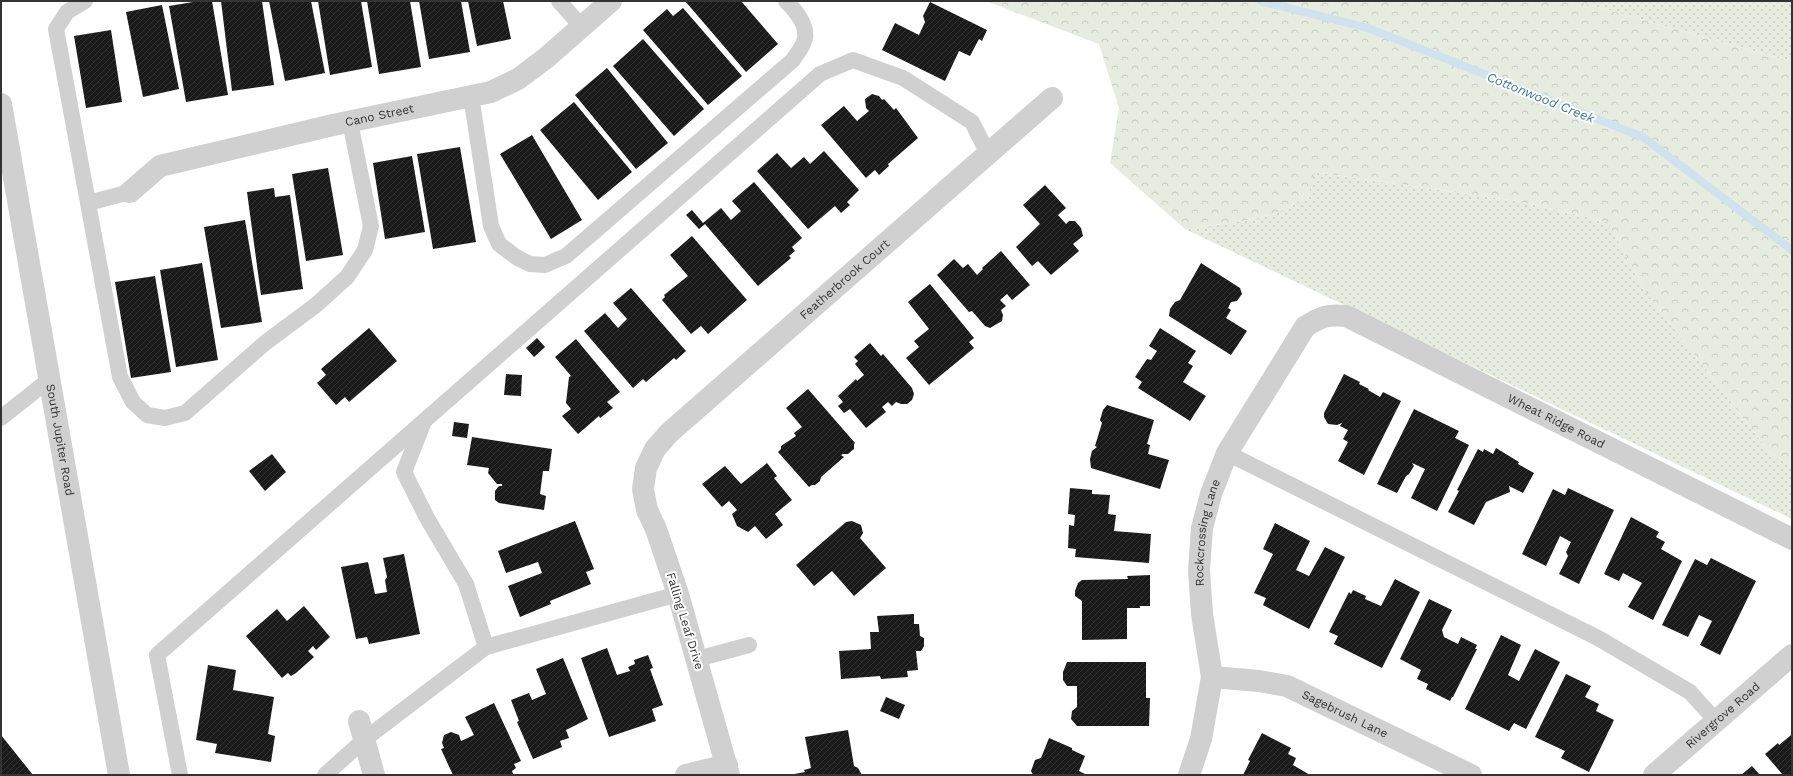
<svg xmlns="http://www.w3.org/2000/svg" width="1793" height="776" font-family="'Work Sans',sans-serif">
	<style>
		.green { fill: url(#green-dots) }
		.forest { fill: url(#forest-crowns) }
		.lines { fill: none; stroke-linecap: round; stroke-linejoin: round }
		.stream { stroke: #cfe2ee; stroke-width: 8 }
		.building { fill: url(#building-hatch) }
		.service { stroke: #d0d0d0; stroke-width: 16 }
		.minor { stroke: #d0d0d0; stroke-width: 22 }
		.tertiary { stroke: #d0d0d0; stroke-width: 22 }
		.labels { text-anchor: middle; stroke-width: 4; stroke-linejoin: round; paint-order: stroke }
		.street-label { font-size: 12px; fill: #333; stroke: #fff }
		.water-label { font-size: 13px; font-style: italic; fill: #3f7597; stroke: #fff }
	</style>
	<defs>
		<pattern id="green-dots" width="8" height="8" patternUnits="userSpaceOnUse"><rect width="8" height="8" fill="#e6ecdf"/><path d="M2 2h.1M6 6h.1" fill="none" stroke="#c6cbc0" stroke-width="1.8" stroke-linecap="round"/></pattern>
		<pattern id="forest-crowns" width="20" height="18" patternUnits="userSpaceOnUse"><rect width="20" height="18" fill="#e6ecdf"/><path d="M2 6a3 3 0 1 1 6 0M12 15a3 3 0 1 1 6 0" fill="none" stroke="#c6cbc0"/></pattern>
		<pattern id="building-hatch" width="6" height="6" patternUnits="userSpaceOnUse"><rect width="6" height="6" fill="#1a1a1a"/><path d="M-1 1l2-2M0 6l6-6M5 7l2-2" fill="none" stroke="#333"/></pattern>
	</defs>
	<rect width="100%" height="100%" fill="#fff"/>
	<path class="green" d="M1576,1H1792V62Z
		M1313,172L1517,201L1608,222L1643,288L1771,454L1792,466V519L1185,229L1243,221L1276,213L1308,196Z"/>
	<path class="forest" d="M986,1H1576L1792,62V466L1771,454L1643,288L1608,222L1517,201L1314,172L1308,196L1276,213L1243,221L1185,229L1110,163L1119,108L1099,44Z"/>
	<g class="lines">
		<path class="stream" d="M1261,1L1368,28L1643,137L1792,250"/>
	</g>
	<path class="building" d="M199,1H212L228,95L186,102L169,6Z
		M221,1H262L274,85L232,91Z
		M269,1H311L325,73L285,81Z
		M318,1H361L372,67L330,75Z
		M367,1H410L421,67L379,74Z
		M419,1H461L470,52L429,59Z
		M468,1H503L511,39L477,46Z
		M685,1H741L778,44L746,72Z
		M930,2L987,30L982,41L979,39L970,56L959,51L945,81L882,50L895,23L919,35L925,22L923,16Z
		M162,5L179,89L143,97L126,12Z
		M683,8L742,76L708,105L643,30L667,9L673,16Z
		M111,30L122,102L86,108L74,36Z
		M643,39L704,109L674,136L613,66Z
		M607,68L668,143L636,169L575,95Z
		M872,94L879,96L882,100L884,99L894,110L896,108L918,138L888,164L889,166L879,175L875,170L866,178L821,125L844,106L857,121L869,111L866,108L865,99Z
		M574,102L632,172L598,200L540,130Z
		M532,135L582,220L551,239L500,154Z
		M460,147L476,242L433,249L417,154Z
		M824,151L859,190L847,202L850,205L841,213L835,206L808,229L757,171L777,153L791,168L804,157L810,164Z
		M412,156L425,232L385,239L373,163Z
		M328,168L343,255L306,261L292,174Z
		M754,182L802,238L792,247L795,251L789,256L791,258L758,286L705,224L699,229L686,215L692,210L703,223L721,208L731,220L741,211L732,201Z
		M1045,185L1066,208L1058,215L1066,224L1069,221H1075L1081,228L1083,236L1073,244L1079,251L1051,275L1038,261L1032,266L1016,247L1040,224L1023,205Z
		M274,188L275,197L290,195L303,289L261,295L247,192Z
		M245,220L262,322L221,328L204,227Z
		M692,236L747,300L708,334L701,326L691,334L662,300L665,297L664,295L688,276L670,255Z
		M1001,251L1030,285L1012,300L1007,294L1000,300L1006,306L1001,310L1003,315L1002,321L990,328L985,326L972,311L969,312L937,275L954,259L963,268L968,264L977,275L983,269L982,268Z
		M202,263L218,360L176,367L160,270Z
		M1201,263L1240,288L1242,294L1237,301L1231,302L1228,308L1231,310L1226,318L1247,331L1231,355L1169,316L1170,309L1175,302L1180,300Z
		M155,276L171,372L131,378L115,282Z
		M930,284L974,338L969,342L974,348L929,385L906,358L919,347L914,341L929,329L908,302Z
		M631,288L686,351L676,360L674,358L646,382L643,379L633,388L584,331L605,313L618,328L627,319L613,303Z
		M369,328L397,361L349,402L345,397L336,405L317,383L326,375L321,369Z
		M1160,328L1196,351L1188,363L1193,366L1183,382L1206,396L1190,421L1138,388L1142,382L1135,377L1147,359L1151,360L1157,351L1149,346Z
		M537,338L545,347L534,357L526,348Z
		M576,339L620,392L607,402L613,408L600,418L599,416L578,434L562,416L571,409L566,403L569,377L571,376L555,357Z
		M870,343L881,356L883,354L912,388L914,394L912,400L907,404H901L896,402L892,406L888,402L882,407L886,412L866,428L850,409L844,413L838,406L843,402L838,396L856,379L857,381L864,375L855,364L858,361L854,357Z
		M506,374L522,375L521,396L504,395Z
		M1344,374L1360,382L1359,384L1369,389L1368,390L1380,397L1383,392L1401,401L1364,475L1338,461L1348,442L1343,439L1348,430L1340,426L1342,423L1337,425L1328,424L1324,417V413Z
		M808,389L855,443L854,444V449L848,454H843L841,455L844,457L821,477L820,481L815,485H812L809,487L778,452L781,449V446L796,436L794,433L802,427L786,408Z
		M1107,405L1154,420L1147,444L1150,445L1148,454L1169,460L1160,489L1091,468L1090,459L1092,451L1097,447L1095,446L1102,423L1100,420L1103,410Z
		M1414,409L1459,431L1455,438L1469,445L1437,511L1411,498L1425,469L1412,463L1414,466L1409,474L1406,476L1397,493L1377,484Z
		M454,422L469,424L467,438L452,436Z
		M472,437L552,449L549,471H543L540,494L546,496L544,510L499,503L495,500V491L499,486H502V484H497L488,473L489,468L467,465Z
		M1496,448L1519,462L1518,464L1534,473L1523,493L1509,486L1510,492L1486,502L1474,525L1448,512L1459,491L1457,490L1478,449L1483,452L1484,449L1493,454Z
		M272,454L286,472L265,491L249,471Z
		M767,463L777,476L774,478L792,500L775,514L783,525L766,539L755,526L748,532L737,526L732,514L737,510L729,501L722,507L702,484L725,466L741,484Z
		M1070,488L1092,490V494L1110,495L1108,514L1116,515L1114,531L1151,534L1149,563L1075,557L1076,549L1068,548L1069,525L1074,526L1075,515L1068,514Z
		M1568,488L1614,510L1579,584L1559,574L1568,556L1566,552L1571,542L1560,536L1546,566L1522,554L1553,489L1565,495Z
		M1631,517L1659,532L1656,537L1665,542L1661,549L1682,561L1653,620L1628,607L1642,583L1623,573L1619,581L1604,574Z
		M575,521L594,569L586,572L591,584L550,601L551,604L520,617L508,586L542,573L538,562L506,573L498,551Z
		M852,521L861,525L863,533L860,538L886,568L854,596L832,571L814,586L796,565L846,522Z
		M1275,523L1310,541L1296,570L1309,576L1325,547L1345,557L1309,629L1263,605L1266,598L1254,593L1273,554L1263,549Z
		M404,554L420,634L369,644L367,637L356,639L341,567L368,562L375,594L387,592L385,580L387,577L383,558Z
		M1711,558L1756,581L1720,655L1700,645L1712,621L1699,615L1688,637L1662,625L1695,559L1707,565Z
		M1150,575V606H1140V608H1127V639L1082,640V601L1075,596V591L1078,583L1082,580L1128,579L1127,576Z
		M1395,579L1420,592L1382,668L1334,644L1338,636L1329,632L1349,592L1351,594L1353,590L1366,596L1365,599L1381,606Z
		M1429,599L1452,610L1442,630L1444,637L1458,644L1461,637L1477,645L1475,649H1477L1453,697H1452L1450,701L1426,689L1428,684L1417,679L1421,670L1400,659Z
		M304,606L330,637L316,650L313,646L308,651L314,657L296,673L291,676L288,673L282,678L246,636L277,609L287,621Z
		M914,614V624H919L920,636L924,638V646L921,651H916L918,670L907,671L908,677L881,679L880,676L841,679L839,651L871,649L870,632H879L877,616Z
		M1501,635L1521,645L1508,675L1519,681L1535,649L1560,662L1526,729L1514,723L1509,731L1465,709Z
		M607,648L617,675L630,671L628,667L635,664L634,660L648,655L653,668L650,669L663,705L652,709L656,721L609,737L581,658Z
		M563,658L588,719L566,730L569,738L560,741L562,747L533,759L517,722L519,721L511,700L529,693L532,700L546,694L536,669Z
		M1067,662H1146V698H1150L1149,726H1077L1071,719L1072,711L1077,707V686H1067L1063,680V672Z
		M208,665L236,670L233,690L274,697L268,734L275,736L271,762L215,753L217,744L196,740Z
		M1566,674L1591,686L1585,697L1599,704L1596,711L1614,720L1589,772L1561,758L1565,751L1535,737Z
		M886,697L905,705L899,719L880,711Z
		M494,703L521,761L514,764L516,768L512,771L513,774L511,775H453L441,749L444,748L442,743L444,735L451,732L459,735L461,741L474,735L465,717Z
		M848,730L854,766L858,768L862,775H789L805,772L804,770L811,768L805,737Z
		M1262,733L1291,748L1288,754L1296,758L1293,765L1310,775H1243L1250,761L1248,760Z
		M1,735L33,775H1Z
		M1791,735L1792,737V775H1783L1765,754L1778,743L1779,745Z
		M1049,738L1072,748V750L1085,756L1079,771L1087,775H1033L1031,771L1035,760L1041,758Z
		M1752,766L1760,775H1741Z"/>
	<g class="lines">
		<path class="service" d="M85,1L67,12L56,29L120,377L133,402L147,415L165,418L185,413L265,343L316,305L347,277L365,250L371,226L350,122
			M559,1L581,26
			M471,96L491,226L499,244L516,257L530,264L545,265L566,256L793,60C796,55 801,49 803,44C811,29 796,11 786,1
			M88,203L130,192
			M1,418L50,379
			M423,424L404,472L427,518L466,584L486,647
			M1227,453L1598,638L1690,692L1717,722
			M697,659L749,645
			M180,775L157,655L820,74L853,60L903,78L972,122L988,154
			M325,775L365,739L486,647L678,594"/>
		<g class="minor">
			<path id="s1" d="M130,192L160,166L333,125L491,92L518,79L546,58L611,1"/>
			<path id="s2" d="M1212,677L1259,681L1287,686L1471,775"/>
			<path d="M359,721L374,775"/>
			<path d="M686,775L727,765"/>
			<path id="s3" d="M729,775L678,594L656,529L647,510L643,489L646,468L655,449L669,433L1052,98"/>
			<path id="s4" d="M1189,775L1201,739L1212,677L1202,614L1199,570L1202,528L1211,494L1227,453L1305,327C1320,317 1327,314 1346,316L1792,539"/>
			<path id="s5" d="M1654,775L1792,655"/>
		</g>
		<path class="tertiary" id="s6" d="M1,104L119,775"/>
	</g>
	<g class="labels">
		<g class="street-label">
			<text dy="4" stroke="none"><textPath href="#s1" startOffset="265">Cano Street</textPath></text>
			<text dy="4" stroke="none"><textPath href="#s3" startOffset="596">Featherbrook Court</textPath></text>
			<text dy="4" stroke="none"><textPath href="#s4" startOffset="757">Wheat Ridge Road</textPath></text>
			<text dy="4" stroke="none"><textPath href="#s6" startOffset="341">South Jupiter Road</textPath></text>
			<text dy="4" stroke="none"><textPath href="#s4" startOffset="247">Rockcrossing Lane</textPath></text>
			<text transform="translate(685 621) rotate(73)" y="4">Falling Leaf Drive</text>
			<text dy="4" stroke="none"><textPath href="#s2" startOffset="140">Sagebrush Lane</textPath></text>
			<text dy="4" stroke="none"><textPath href="#s5" startOffset="91">Rivergrove Road</textPath></text>
		</g>
		<g class="water-label">
			<text transform="translate(1541 97) rotate(22)" y="5">Cottonwood Creek</text>
		</g>
	</g>
	<rect width="1793" height="776" fill="none" stroke="#333333" stroke-width="4"/>
</svg>
